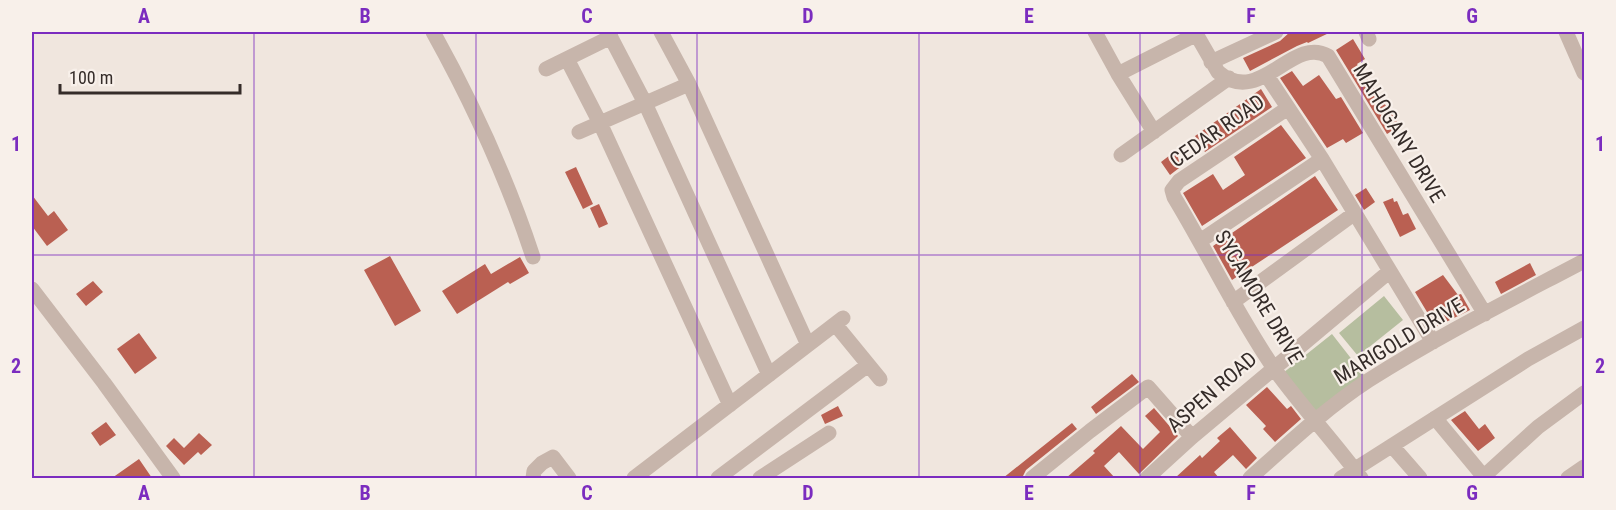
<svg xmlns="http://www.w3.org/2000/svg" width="1616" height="510" font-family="'Roboto Condensed',sans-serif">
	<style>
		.green { fill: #b6be9f }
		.building { fill: #ba6052 }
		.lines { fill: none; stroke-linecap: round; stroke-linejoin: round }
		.minor { stroke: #c7b5ab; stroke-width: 15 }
		.grid { fill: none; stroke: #7b2cbf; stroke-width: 1.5; stroke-opacity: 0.55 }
		.labels { text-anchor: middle; stroke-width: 4.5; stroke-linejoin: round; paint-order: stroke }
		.street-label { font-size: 21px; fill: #352c29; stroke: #f8f0ea }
		.neatline { fill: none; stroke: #7b2cbf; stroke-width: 2 }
		.grid-label { font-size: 20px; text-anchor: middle; font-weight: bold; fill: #7b2cbf }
	</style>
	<rect width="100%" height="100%" fill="#f0e6de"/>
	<path class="green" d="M1384,296L1403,320L1358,356L1339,333Z
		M1332,334L1364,375L1316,413L1283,373Z"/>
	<path class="building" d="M1290,32H1331L1308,43L1307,42L1297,46L1250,71L1243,58L1280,41Z
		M1353,39L1365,59L1357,64L1400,126L1387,134L1336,50Z
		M1292,71L1303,86L1319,75L1336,99L1341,97L1363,133L1346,143L1343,139L1327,148L1280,78Z
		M1261,89L1272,107L1205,152L1195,136Z
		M1281,125L1306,158L1202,226L1183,193L1213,174L1223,190L1245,175L1234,157Z
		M1174,152L1183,165L1170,175L1161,162Z
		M576,167L593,204L583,209L565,172Z
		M1315,176L1338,210L1232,280L1213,246Z
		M1366,188L1375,202L1364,210L1355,195Z
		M32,195L48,216L54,211L68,230L47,246L32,226Z
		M1393,198L1394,202L1397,201L1403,215L1408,213L1416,229L1400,237L1383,202Z
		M599,204L608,224L599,228L590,208Z
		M390,256L421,311L395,326L364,270Z
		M520,257L529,273L510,284L508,282L457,314L442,291L485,264L491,274Z
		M1530,263L1536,275L1501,294L1495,282Z
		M1443,275L1458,295L1461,294L1470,310L1436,327L1415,292Z
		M93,281L103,292L86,306L76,294Z
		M139,333L157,358L135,374L117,349Z
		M1132,374L1139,382L1096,414L1091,407Z
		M1267,387L1287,409L1291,406L1301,419L1275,442L1263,429L1266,426L1246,405Z
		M838,406L843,416L825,424L821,415Z
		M1154,408L1178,436L1139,474L1119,452L1104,466L1115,478H1066L1095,453L1093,451L1121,426L1143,449L1160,432L1145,416Z
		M1465,411L1479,429L1485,424L1495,438L1478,451L1451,420Z
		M106,422L116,435L100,446L91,433Z
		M1072,423L1077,429L1026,470L1022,478H1003Z
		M1230,427L1257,458L1246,469L1233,455L1214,472L1219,478H1175L1200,455L1202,458L1220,441L1217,438Z
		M199,433L212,445L201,455L198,452L184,465L166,446L174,438L184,448Z
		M139,459L152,478H112Z"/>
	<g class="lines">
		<path class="minor" d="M433,32C473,104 507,178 533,257
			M608,32L645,103L769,375
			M661,32L689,84L808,345
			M1095,32L1118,74L1154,132
			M1195,32L1218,72C1260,108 1292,35 1328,56L1485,314
			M1366,32L1369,39
			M1566,32L1584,73
			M567,59L600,123L730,405
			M1211,62L1276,32
			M546,69L611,37
			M1118,74L1197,34
			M1269,79L1322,159L1433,342
			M1288,108L1179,181L1172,190L1174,197C1208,253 1236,313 1273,367C1300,405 1333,440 1361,478
			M579,132L689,84
			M1121,155L1229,78
			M1200,241L1322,159
			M32,289L104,383L173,478
			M1233,302L1355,213
			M835,324L880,379
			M1435,418L1484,477
			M1393,447L1420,478
			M533,478L534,471L542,463L553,457L569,478
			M634,478L843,318
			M718,478L868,365
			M760,478L829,433
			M1032,478L1090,431L1148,387L1192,437
			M1147,478L1192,437L1390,271
			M1250,478C1288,444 1326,408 1369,380C1438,336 1512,299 1584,261
			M1341,478L1528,359L1584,328
			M1482,478L1538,427L1584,393
			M1568,478L1584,467"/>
	</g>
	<path class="grid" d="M254,32V478M476,32V478M697,32V478M919,32V478M1140,32V478M1362,32V478M32,255H1584"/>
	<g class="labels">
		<g class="street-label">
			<text transform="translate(1217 131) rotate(-35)" y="7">CEDAR ROAD</text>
			<text transform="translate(1399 133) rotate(59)" y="7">MAHOGANY DRIVE</text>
			<text transform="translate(1259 297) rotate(59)" y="7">SYCAMORE DRIVE</text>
			<text transform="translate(1399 341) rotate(-31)" y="7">MARIGOLD DRIVE</text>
			<text transform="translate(1212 392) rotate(-41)" y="7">ASPEN ROAD</text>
		</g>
	</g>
	<rect width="1616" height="510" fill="none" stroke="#f8f0ea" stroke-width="66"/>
	<path d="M60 84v9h180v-9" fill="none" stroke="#352c29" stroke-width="3"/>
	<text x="69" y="84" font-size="18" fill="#352c29" stroke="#f8f0ea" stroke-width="4.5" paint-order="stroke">100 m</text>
	<rect x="33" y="33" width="1550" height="444" class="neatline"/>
	<g class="grid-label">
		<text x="144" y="23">A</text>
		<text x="365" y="23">B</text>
		<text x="587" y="23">C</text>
		<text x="808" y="23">D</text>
		<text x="1029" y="23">E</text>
		<text x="1251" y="23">F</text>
		<text x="1472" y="23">G</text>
		<text x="16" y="151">1</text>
		<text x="1600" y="151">1</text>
		<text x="16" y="373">2</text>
		<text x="1600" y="373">2</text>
		<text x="144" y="500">A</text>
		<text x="365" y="500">B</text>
		<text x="587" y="500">C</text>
		<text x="808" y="500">D</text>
		<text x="1029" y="500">E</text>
		<text x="1251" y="500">F</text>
		<text x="1472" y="500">G</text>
	</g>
</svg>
